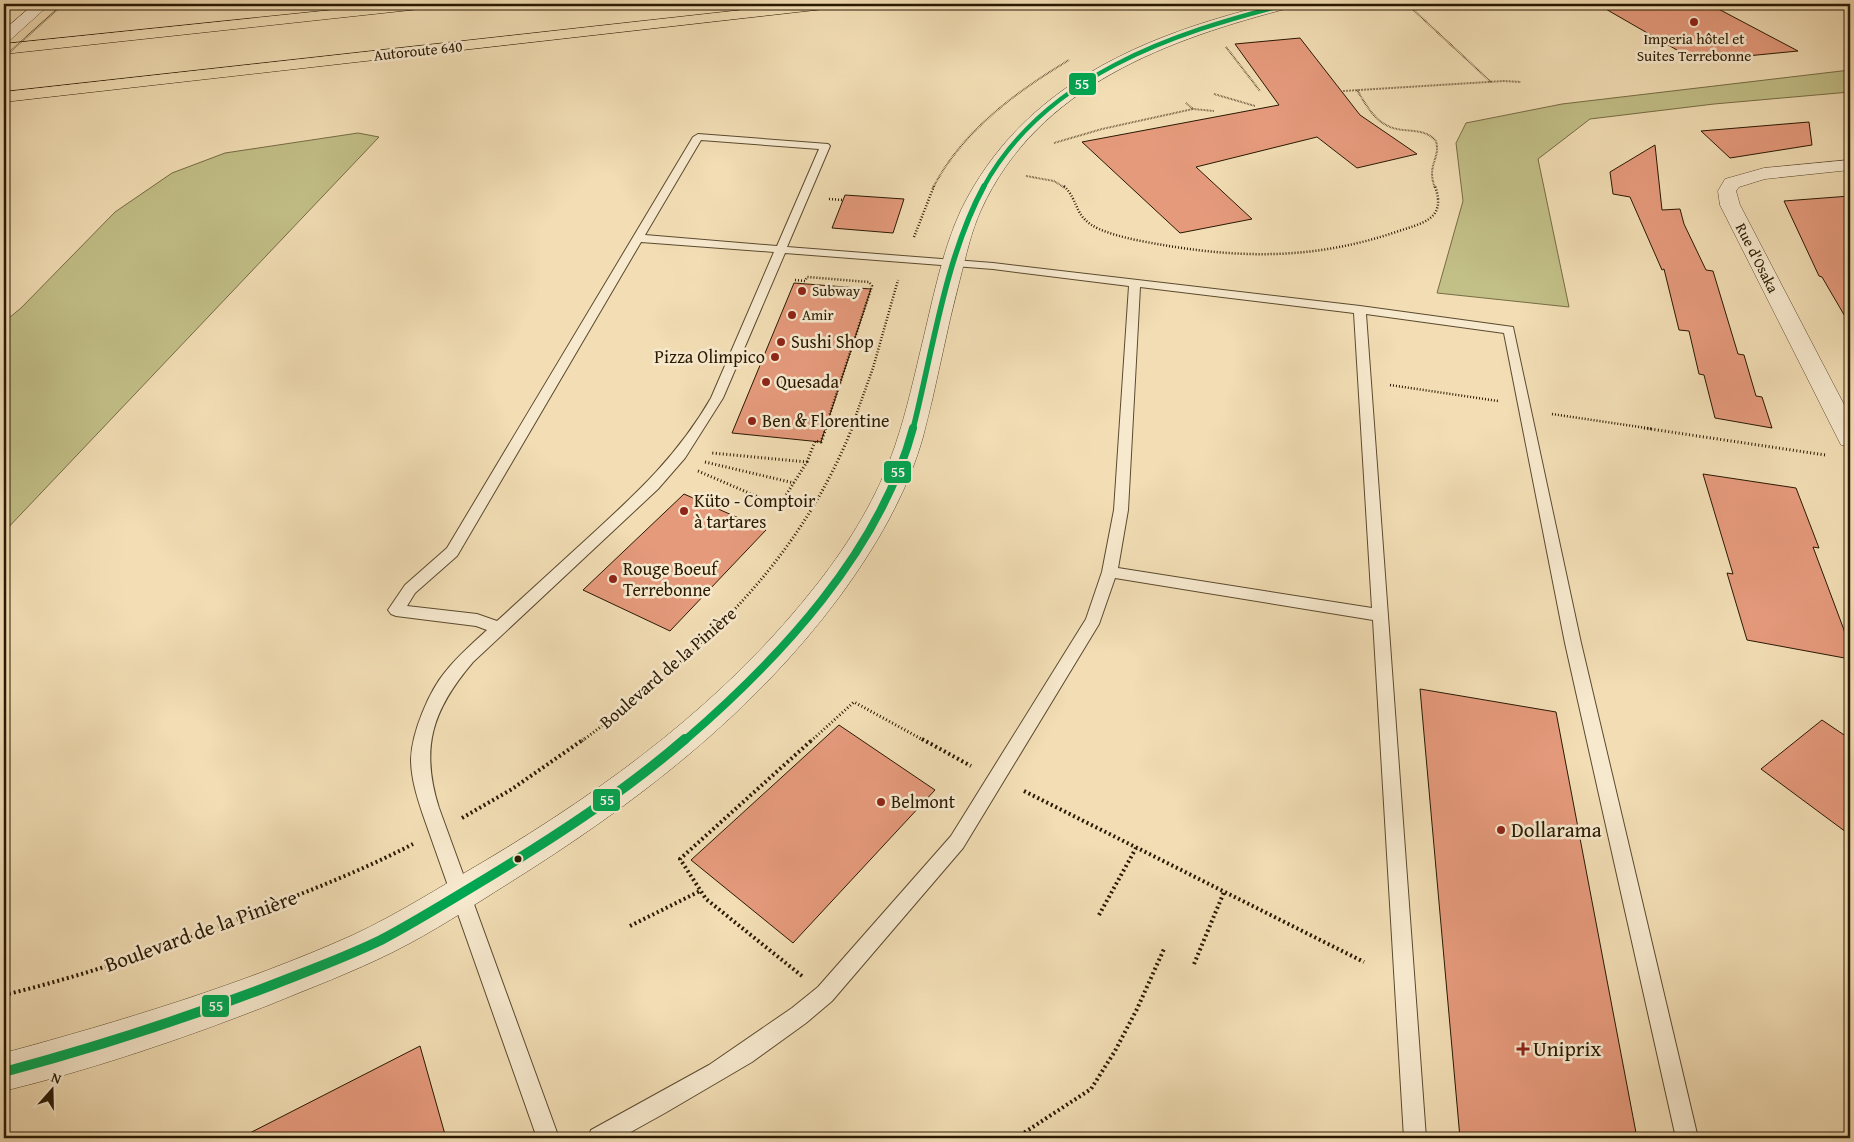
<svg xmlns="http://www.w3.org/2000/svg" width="1854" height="1142" font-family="'Gentium Book Plus',serif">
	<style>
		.green { fill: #c2bf87; stroke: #766c44 }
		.building { fill: #e59a7c; stroke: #291902 }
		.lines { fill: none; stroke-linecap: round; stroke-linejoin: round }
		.service-casing { stroke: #5b4a2e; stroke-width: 2 }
		.minor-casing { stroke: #5b4a2e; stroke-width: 1 }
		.tertiary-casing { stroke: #5b4a2e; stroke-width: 1 }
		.motorway-casing { stroke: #291902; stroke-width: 1 }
		.path-far3 { stroke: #291902; stroke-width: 2; stroke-dasharray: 0.5 1; stroke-linecap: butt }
		.path-far2 { stroke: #291902; stroke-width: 2.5; stroke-dasharray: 1 2; stroke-linecap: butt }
		.path-far1 { stroke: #291902; stroke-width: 3; stroke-dasharray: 1 2.5; stroke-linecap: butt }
		.path { stroke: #291902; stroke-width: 4; stroke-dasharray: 2 3; stroke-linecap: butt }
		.service { fill: #f7e9ce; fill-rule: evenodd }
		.minor { fill: #f7e9ce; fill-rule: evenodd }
		.tertiary { fill: #f7e9ce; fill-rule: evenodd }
		.motorway { fill: #f2ddb4; fill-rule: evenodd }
		.path-bridge { stroke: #291902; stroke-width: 2; stroke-dasharray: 0.5 1; stroke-linecap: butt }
		.bus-1-far3-casing { stroke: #f7e9ce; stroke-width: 7 }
		.bus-1-far2-casing { stroke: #f7e9ce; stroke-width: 9 }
		.bus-1-far1-casing { stroke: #f7e9ce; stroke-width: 11 }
		.bus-1-casing { stroke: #f7e9ce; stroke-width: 14 }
		.bus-1-far3 { stroke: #00a651; stroke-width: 4.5 }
		.bus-1-far2 { stroke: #00a651; stroke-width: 5.5 }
		.bus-1-far1 { stroke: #00a651; stroke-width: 8 }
		.bus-1 { stroke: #00a651; stroke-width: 10 }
		.poi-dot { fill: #8f2418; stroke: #f7e9ce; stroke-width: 2 }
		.bus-dot { fill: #291902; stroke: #f7e9ce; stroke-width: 2 }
		.labels { text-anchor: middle; stroke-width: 5; stroke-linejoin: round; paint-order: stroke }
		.far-poi-label { font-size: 15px; fill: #291902; stroke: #f7e9ce; text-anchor: start }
		.far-street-label { font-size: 15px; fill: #291902; stroke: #f7e9ce }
		.poi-label { font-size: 18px; fill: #291902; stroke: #f7e9ce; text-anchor: start }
		.street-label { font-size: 18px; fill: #291902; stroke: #f7e9ce }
		.near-poi-label { font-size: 21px; fill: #291902; stroke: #f7e9ce; text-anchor: start }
		.near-street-label { font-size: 21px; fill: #291902; stroke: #f7e9ce }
		.line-badge { stroke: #f7e9ce; stroke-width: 2 }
		.badge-label { font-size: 14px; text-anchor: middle; font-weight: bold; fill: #fff }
	</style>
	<rect width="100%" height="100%" fill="#f2ddb4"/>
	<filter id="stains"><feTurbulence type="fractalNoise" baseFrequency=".004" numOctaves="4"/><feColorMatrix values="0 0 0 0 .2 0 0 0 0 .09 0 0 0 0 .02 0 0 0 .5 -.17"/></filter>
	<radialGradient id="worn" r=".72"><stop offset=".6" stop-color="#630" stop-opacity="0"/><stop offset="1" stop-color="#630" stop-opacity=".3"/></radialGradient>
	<path class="green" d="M1850,70V92L1714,104L1590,119L1538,159L1569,307L1437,293L1463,201L1456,143L1466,123L1562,104Z
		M358,133L379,137L4,532V322L21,308L115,212L172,173L225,153Z"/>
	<path class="building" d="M1597,4H1709L1798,51L1696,61Z
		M1300,38L1360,115L1417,154L1357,168L1317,137L1196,167L1252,219L1180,233L1082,142L1279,105L1235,44Z
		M1809,122L1812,145L1730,158L1701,131Z
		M1655,145L1662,210L1680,209L1684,224L1706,270L1713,271L1738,354L1744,355L1756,396L1762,397L1772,428L1715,418L1704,375L1699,374L1689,331L1679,330L1664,269L1662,270L1630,197L1613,194L1610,172Z
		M845,195L904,199L893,233L832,228Z
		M1850,196V325L1822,277L1819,276L1784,201Z
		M794,283L871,289L821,442L732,433Z
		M1703,474L1796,488L1819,548L1813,547L1850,646V659L1747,640L1727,573L1733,574Z
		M684,494L766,530L670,631L583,590Z
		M1420,689L1556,712L1637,1138H1460Z
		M1822,720L1850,739V835L1761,769Z
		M839,725L935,790L793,943L691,860Z
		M420,1046L446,1138H240Z"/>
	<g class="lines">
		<g class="service-casing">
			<path id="service" d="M698,134L828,144L830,146L787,247L993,263L1360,306L1513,327L1581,643L1698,1138H1676L1565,643L1504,333L1366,314L1426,1138H1404L1373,620L1115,578L1099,624L963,848L832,1001L806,1023L752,1062L665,1113L620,1138H588L591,1130L709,1065L792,1008L818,987L951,836L1086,619L1102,572L1114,510L1129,286L993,269L785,253L723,398L685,458L658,489L473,662C432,710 420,748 439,808L559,1138H537L423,815C417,797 411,778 411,759C412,732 429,691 446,671C458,656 473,643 487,630L476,626L396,616L391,614L388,610L405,585L447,548L693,137ZM701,140L819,149L777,246L645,235ZM641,242L774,252L711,398C678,455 638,492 590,536C559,564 528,593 497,621L477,614L407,606L415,593L457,556ZM1140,287L1354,313L1372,608L1118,568L1128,510Z"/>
		</g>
		<g class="minor-casing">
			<path id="minor" d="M1850,160V170L1765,179L1739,187L1736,191L1740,205L1850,416V447L1841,445L1838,439L1720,205L1718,191L1725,179L1764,168Z"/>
		</g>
		<g class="tertiary-casing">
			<path id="tertiary" d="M34,4H50L9,41L4,43V30Z
				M1271,4H1295L1293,7C1169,39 1038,85 981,210C971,232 966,256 960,279C946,331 937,385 923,437C907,494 875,548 840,596C752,715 634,805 509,883C471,907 433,932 393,952C353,972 310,988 269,1005C182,1039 94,1069 4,1091V1053C122,1021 241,985 353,935C398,914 440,887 483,862C609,787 727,700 818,583C850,542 878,496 895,446C907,411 915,373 924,336C934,294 943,249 961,210C1022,85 1144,35 1271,4Z"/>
		</g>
		<g class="motorway-casing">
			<path id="motorway" d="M390,4H436L434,7L429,8L4,54V44Z
				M796,4H840L838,7L833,8L4,102V92Z"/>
		</g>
		<path class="path-far3" d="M1407,4L1491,82
			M1226,47L1260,91
			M1357,90C1365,103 1373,119 1388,126C1404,134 1423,126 1436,141C1441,159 1426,164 1435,188
			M1343,91L1504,81L1521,82
			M1214,94L1255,106
			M1186,103L1193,109
			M1054,143L1102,129L1193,109L1214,111
			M1026,176L1054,181L1065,188
			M933,188C962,131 1016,92 1069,60"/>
		<path class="path-far2" d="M1064,186C1080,202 1073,217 1099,229C1120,238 1146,242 1169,246C1249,259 1319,258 1396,232C1422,223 1447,220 1435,186
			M829,199L843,200
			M914,237L934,186
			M795,280L805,281L807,277L869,282L872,286L825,429
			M1390,385L1498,401
			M1552,414L1653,429
			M851,429L873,368L898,280"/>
		<path class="path-far1" d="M1644,428L1825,455
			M705,462L794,483
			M807,462L815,441L821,442L826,428
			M698,471L779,506L807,462L712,453
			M582,741C698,654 797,566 852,428
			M811,741L854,702L925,741"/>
		<path class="path" d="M922,739L971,766
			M1024,791L1364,962
			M462,818L512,789L584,739
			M1099,915L1136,848
			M630,926L700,891
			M1194,964L1224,892
			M802,976L706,899L680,859L813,739
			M4,995C95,973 183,942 270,906C319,887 367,868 413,844
			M1016,1138L1091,1089L1115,1051L1137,1009L1164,949"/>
		<use href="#service" class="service"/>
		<use href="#minor" class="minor"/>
		<use href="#tertiary" class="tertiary"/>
		<use href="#motorway" class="motorway"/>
		<path class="path-bridge" d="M4,57L63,4"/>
		<g class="bus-1-far3-casing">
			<path id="bus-1-far3" d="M983,188C1044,76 1172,33 1288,4"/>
		</g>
		<g class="bus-1-far2-casing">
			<path id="bus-1-far2" d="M913,429C933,350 945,258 984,186"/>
		</g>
		<g class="bus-1-far1-casing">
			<path id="bus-1-far1" d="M684,741C779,659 880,552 913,428"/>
		</g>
		<g class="bus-1-casing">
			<path id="bus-1" d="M4,1072C93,1048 181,1020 267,987C305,972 344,958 381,940C417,921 452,899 487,878C556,836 624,792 685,739"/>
		</g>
		<use href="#bus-1-far3" class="bus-1-far3"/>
		<use href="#bus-1-far2" class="bus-1-far2"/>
		<use href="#bus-1-far1" class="bus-1-far1"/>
		<use href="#bus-1" class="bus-1"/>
	</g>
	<g class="poi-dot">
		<circle cx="1694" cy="22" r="5"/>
		<circle cx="802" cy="291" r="5"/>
		<circle cx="792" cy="315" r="5"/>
		<circle cx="781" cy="342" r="5"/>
		<circle cx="775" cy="357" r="5"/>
		<circle cx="766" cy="382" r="5"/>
		<circle cx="752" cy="421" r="5"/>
		<circle cx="684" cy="511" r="5"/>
		<circle cx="613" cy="579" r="5"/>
		<circle cx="881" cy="802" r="5"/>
		<circle cx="1501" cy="830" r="5"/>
		<path d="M1520.5 1041.5h5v5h5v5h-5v5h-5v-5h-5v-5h5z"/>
	</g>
	<circle class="bus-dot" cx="518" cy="859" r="4.5"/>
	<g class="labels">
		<g class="far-poi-label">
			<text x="1694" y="44" text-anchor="middle">Imperia hôtel et<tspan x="1694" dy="17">Suites Terrebonne</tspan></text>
			<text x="812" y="296">Subway</text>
			<text x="802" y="320">Amir</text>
		</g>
		<g class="far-street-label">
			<text transform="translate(418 51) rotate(-6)" y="5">Autoroute 640</text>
			<text transform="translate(1757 258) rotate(63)" y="5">Rue d'Osaka</text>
		</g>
		<g class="poi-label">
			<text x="791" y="348">Sushi Shop</text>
			<text x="765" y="363" text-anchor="end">Pizza Olimpico</text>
			<text x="776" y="388">Quesada</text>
			<text x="762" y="427">Ben &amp; Florentine</text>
			<text x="694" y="507">Küto - Comptoir<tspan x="694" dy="21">à tartares</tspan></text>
			<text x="623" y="575">Rouge Boeuf<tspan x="623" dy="21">Terrebonne</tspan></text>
			<text x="891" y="808">Belmont</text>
		</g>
		<g class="street-label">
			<text transform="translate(668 668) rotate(-41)" y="6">Boulevard de la Pinière</text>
		</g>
		<g class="near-poi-label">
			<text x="1511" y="837">Dollarama</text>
			<text x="1533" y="1056">Uniprix</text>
		</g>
		<g class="near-street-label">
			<text transform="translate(201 931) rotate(-20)" y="7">Boulevard de la Pinière</text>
		</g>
	</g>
	<g class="line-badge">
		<rect x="1068" y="72" width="29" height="24" rx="5" fill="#00a651"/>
		<rect x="883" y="460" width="29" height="24" rx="5" fill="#00a651"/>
		<rect x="592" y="788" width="29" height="24" rx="5" fill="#00a651"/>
		<rect x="201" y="994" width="29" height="24" rx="5" fill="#00a651"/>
	</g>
	<g class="badge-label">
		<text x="1082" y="89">55</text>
		<text x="898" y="477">55</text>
		<text x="607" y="805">55</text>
		<text x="216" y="1011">55</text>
	</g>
	<rect width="1854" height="1142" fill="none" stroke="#f2ddb4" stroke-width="20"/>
	<rect x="5" y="5" width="1844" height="1132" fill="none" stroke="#291902" stroke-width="2.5"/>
	<rect x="10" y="10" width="1834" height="1122" fill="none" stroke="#291902"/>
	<g transform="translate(52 1090) rotate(20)" stroke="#f7e9ce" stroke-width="4" paint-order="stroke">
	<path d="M0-4L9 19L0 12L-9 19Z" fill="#291902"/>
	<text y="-8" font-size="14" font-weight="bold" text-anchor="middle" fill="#291902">N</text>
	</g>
	<rect width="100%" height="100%" filter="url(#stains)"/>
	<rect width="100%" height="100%" fill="url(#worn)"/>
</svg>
